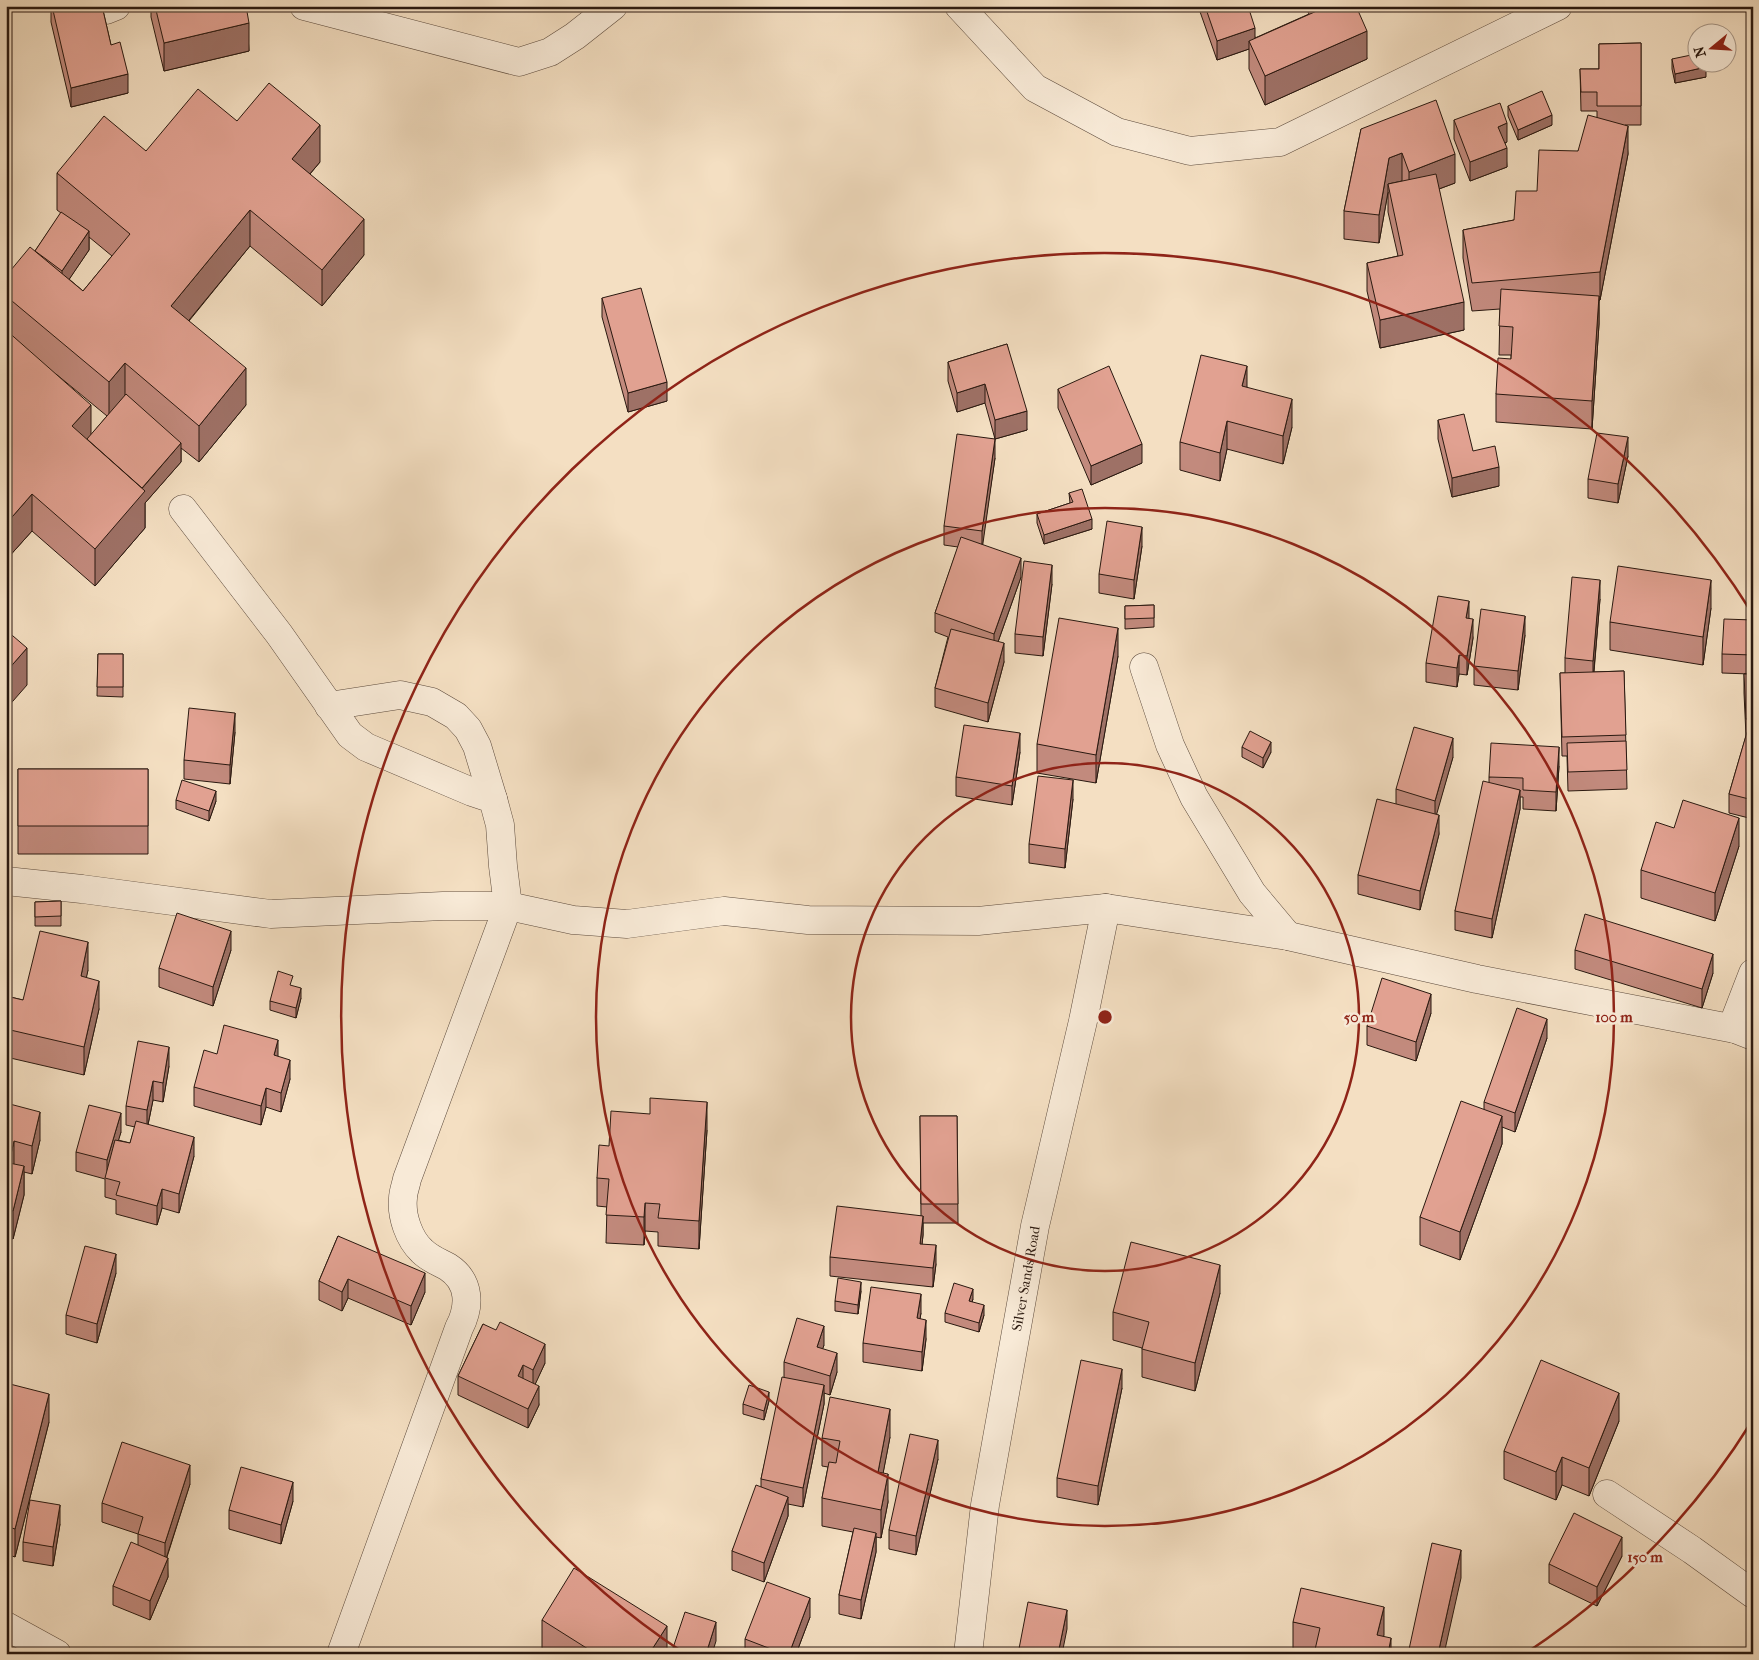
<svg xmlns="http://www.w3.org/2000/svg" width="1759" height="1660" font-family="'IM FELL French Canon',serif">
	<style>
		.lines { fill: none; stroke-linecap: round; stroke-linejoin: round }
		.minor-casing { stroke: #5c4a3c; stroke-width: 29 }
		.minor { stroke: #f8ead7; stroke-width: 28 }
		.wall { fill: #c28a7d; stroke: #2a1910; fill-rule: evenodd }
		.shaded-wall { fill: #9e7166; stroke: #2a1910 }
		.building { fill: #e1a191; stroke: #2a1910 }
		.ring { fill: none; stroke: #8f2418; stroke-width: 2.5 }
		.labels { text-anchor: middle; stroke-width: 5; stroke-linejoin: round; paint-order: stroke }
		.street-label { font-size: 14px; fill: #2a1910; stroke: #f8ead7 }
		.centre { fill: #8f2418; stroke: #f8ead7; stroke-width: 2.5 }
		.ring-label { font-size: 15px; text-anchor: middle; font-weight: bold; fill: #8f2418; stroke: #f8ead7; stroke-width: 5; stroke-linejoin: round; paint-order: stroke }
	</style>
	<rect width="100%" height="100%" fill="#f4dfc2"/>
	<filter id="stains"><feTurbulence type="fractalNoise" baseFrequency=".004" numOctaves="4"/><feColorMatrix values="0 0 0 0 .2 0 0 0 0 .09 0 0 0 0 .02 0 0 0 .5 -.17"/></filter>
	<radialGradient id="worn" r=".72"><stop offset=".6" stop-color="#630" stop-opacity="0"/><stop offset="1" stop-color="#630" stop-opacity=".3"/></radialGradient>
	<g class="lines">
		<g class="minor-casing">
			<g id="minor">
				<path d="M304,6L519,62L550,52L575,36L613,6"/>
				<path d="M959,6L1035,88L1117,132L1190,151L1280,142L1558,6"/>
				<path d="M106,10L116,6"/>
				<path d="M183,509L279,634L350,735L366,747L472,792L493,799L500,825L503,866L508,906L407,1179C406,1185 403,1192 403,1198C401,1216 409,1239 422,1251C430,1259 439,1262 448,1267C471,1282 470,1307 459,1328L341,1654"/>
				<path d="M1144,667L1170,745L1194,797L1252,893L1288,936"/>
				<path d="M329,706L400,695L432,702L456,716L468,729L477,746L493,799"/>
				<path d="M6,881L82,889L271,914L443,906H508L573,920L627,924L724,911L808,920L978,921L1106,908L1288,936L1477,979L1735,1029L1753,1036"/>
				<path d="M1735,1029L1736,1017L1753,973"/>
				<path d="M1607,1494L1692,1550L1753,1594"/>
				<path d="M6,1626L57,1654"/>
				<path id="s1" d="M968,1654L985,1505L1035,1226L1083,1021L1106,908"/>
			</g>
		</g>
		<use href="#minor" class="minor"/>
	</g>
	<path class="wall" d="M51,6H102L111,45L128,93L71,107L51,22Z
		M151,6H246L249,51L164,71L151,17Z
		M1198,6H1248L1255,38L1309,14L1305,6H1356L1367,59L1265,105L1249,69V49L1217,60Z
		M1641,43V125H1625L1628,154L1600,300L1599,301V324L1592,429L1496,422V394L1511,359V355H1499L1500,309L1472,311L1463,258V230L1514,220L1537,191L1578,151L1597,118V111H1581L1580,69H1599V44Z
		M1672,59L1706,77L1675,83L1672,69Z
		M1508,106L1552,125L1518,140L1508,116Z
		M1454,120L1507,142L1505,143L1507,167L1470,181L1454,139Z
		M237,121L320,162L310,174L364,255L322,306L250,246L189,321L246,405L199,462L181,448V462L145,503V528L95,586L32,531L6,560V276L35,251L61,213L57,210V173L146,151ZM89,237L112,256L83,291L69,279L89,250ZM56,374L107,416L91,435Z
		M1361,129L1455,183L1439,189L1464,330L1380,348L1367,291V263L1398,256L1388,212V192L1379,243L1344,239V211Z
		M602,298L667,401L628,412L602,317Z
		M1007,344L1027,430L995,439L985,403L957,412L948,381V362Z
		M1247,387L1292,427L1283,464L1227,449L1220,481L1180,470V442Z
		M1058,389L1142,463L1091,485L1058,408Z
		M1438,420L1473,451L1499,486L1452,497L1438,439Z
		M1628,456L1618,503L1588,498V479Z
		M995,458L982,545L1021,577L998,642L1004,662L988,722L935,707V688L948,637L935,632V613L958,547L944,545V526Z
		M1069,493L1092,529L1044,544L1037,523V514L1070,503Z
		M1142,546L1134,599L1099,593V574Z
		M1052,584L1043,656L1015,653V634Z
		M1600,599L1594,672L1624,671L1627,789L1568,791L1567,756H1562L1560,673H1565V658Z
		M1154,605V627L1125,629V606Z
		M1711,608L1703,665L1610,650V622Z
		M1469,619L1473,638L1467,675L1459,674L1457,687L1426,682V663Z
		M1753,620V819L1729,813V794L1746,736L1744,693V674H1750L1722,673V654Z
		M1525,635L1518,690L1474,685V666Z
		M98,654H123V697L97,696Z
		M1118,656L1096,783L1037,773V744Z
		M235,732L230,784L184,779V760Z
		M1242,747L1271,752L1263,768L1242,757Z
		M1020,752L1012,805L956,796V777Z
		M1453,757L1436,814L1439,834L1420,910L1358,894V875L1396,804V789Z
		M1559,766L1556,811L1523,809V797H1520V809L1492,938L1455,930V911L1489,783V777Z
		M18,769H148V854H18Z
		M1073,799L1065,868L1029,863V844Z
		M176,800L216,801L209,821L176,809Z
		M1674,828L1739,846L1715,921L1641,898V870Z
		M61,901V926H35V902Z
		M231,950L213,1006L159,987V968Z
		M1575,950L1713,973L1702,1008L1575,969Z
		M88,970L86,977L99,1009L84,1075L6,1057V996L23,1000Z
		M301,998L296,1018L270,1010V1001Z
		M1431,1013L1416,1061L1367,1045V1026Z
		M1547,1038L1515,1132L1502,1127V1144L1460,1260L1420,1245V1217L1484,1110V1102Z
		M278,1057L290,1079L281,1112L266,1107L261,1125L194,1106V1087Z
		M169,1066L163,1102L153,1100L148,1125L194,1156L179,1213L162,1208L157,1225L116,1214V1200L105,1197V1179L76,1171V1152L121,1132L118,1140L130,1143L135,1127L126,1125V1106Z
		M6,1103L40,1140L32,1174L24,1172V1195L13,1239L6,1237Z
		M920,1116H957L958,1223H923V1235L922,1244L936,1264L933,1287L830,1276V1257L921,1216Z
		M707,1130L699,1249L658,1246V1232L645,1231L644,1245L606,1243L607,1207L597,1206V1178L609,1146Z
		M338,1236L425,1292L411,1325L348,1298L342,1311L319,1300V1281Z
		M116,1273L97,1343L66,1334V1315Z
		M861,1291L858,1314L835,1311V1301Z
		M1220,1293L1195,1391L1142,1377V1348L1113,1340V1312Z
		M973,1299L972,1302L984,1315L979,1332L945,1322V1313Z
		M921,1313L920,1318L926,1339L922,1371L863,1362V1343Z
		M483,1324L545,1363L535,1384L539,1405L528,1428L458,1395V1376Z
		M824,1345L822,1349L837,1372L830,1395L824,1393V1404L803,1507L788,1504V1516L764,1582L732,1570V1551L761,1487V1479L784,1377V1362Z
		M6,1383L49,1422L15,1557L6,1554Z
		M1122,1388L1098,1505L1057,1497V1478Z
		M769,1401L764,1420L743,1414V1404Z
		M1619,1421L1589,1496L1562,1485L1556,1500L1504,1479V1451Z
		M890,1437L883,1473L888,1502L881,1538L876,1537V1552L861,1619L839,1614V1595L853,1532L822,1526V1498L828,1467L822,1466V1438Z
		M938,1459L916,1555L889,1549V1530Z
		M190,1484L167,1557L168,1577L150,1620L113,1605V1586L138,1545V1534L102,1522V1503Z
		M293,1501L281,1544L229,1529V1510Z
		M60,1524L53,1566L23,1561V1542Z
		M1622,1556L1597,1606L1549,1583V1564Z
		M810,1617L796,1654H745V1639Z
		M542,1620L667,1654H551L542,1648Z
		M1293,1622L1384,1635L1383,1636L1391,1654H1310L1293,1650Z"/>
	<path class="shaded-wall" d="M249,23V51L164,71V43Z
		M1255,28V47L1249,41V49L1217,60V41Z
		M1367,31V59L1265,105V76Z
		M1706,67V77L1675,83V74Z
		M128,74V93L71,107V88Z
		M1552,115V125L1518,140V130Z
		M1507,123V142L1498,146V127Z
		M320,125V162L292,195V159Z
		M1628,126V154L1600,300V272Z
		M1507,148V167L1470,181V162Z
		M1402,153V181L1388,184V192L1379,243V215L1389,158Z
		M1455,154V183L1409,200V172Z
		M250,210V246L171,342V306Z
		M364,219V255L322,306V270Z
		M89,231V250L62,290V271Z
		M1599,296V324L1592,429V401Z
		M1464,302V330L1380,348V320Z
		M125,363V400L109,419V382Z
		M1247,366V394L1242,386Z
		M246,368V405L199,462V426Z
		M667,382V401L628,412V393Z
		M985,384V403L957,412V393Z
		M1292,399V427L1283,464V436Z
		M91,405V441L87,446L72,426Z
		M1027,411V430L995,439V420Z
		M1227,421V449L1220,481V453Z
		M1628,437V456L1618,503V484Z
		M995,439V458L982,550V531Z
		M181,443V462L145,503V528L95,586V549L139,492Z
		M1142,444V463L1091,485V466Z
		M1499,467V486L1452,497V478Z
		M32,494V531L6,560V524Z
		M1092,519V529L1044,544V535Z
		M1142,527V546L1134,599V580Z
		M1021,558V577L994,653V634Z
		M1052,565V584L1043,656V637Z
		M1600,580V599L1593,680V661Z
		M1711,580V608L1703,665V637Z
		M1469,601V620L1466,618Z
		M1525,616V635L1518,690V671Z
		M1473,619V638L1467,675V656Z
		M1118,628V656L1096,783V755Z
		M1004,643V662L988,722V703Z
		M27,648V685L6,709V672Z
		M1459,655V674L1457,687V668Z
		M235,713V732L230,784V765Z
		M1020,733V752L1012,805V786Z
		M1453,738V757L1435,820V801Z
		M1271,742V752L1263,768V758Z
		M1559,747V766L1556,811V792Z
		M1073,780V799L1065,868V849Z
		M1520,790V809L1492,938V919Z
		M216,791V801L209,821V811Z
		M1439,815V834L1420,910V891Z
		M1739,818V846L1715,921V893Z
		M231,931V950L213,1006V987Z
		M88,942V970L81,1004V976Z
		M1713,954V973L1702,1008V989Z
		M99,981V1009L84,1075V1047Z
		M301,988V998L296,1018V1008Z
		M1431,994V1013L1416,1061V1042Z
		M1547,1019V1038L1515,1132V1113Z
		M278,1040V1059L274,1055Z
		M169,1047V1066L163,1102V1083Z
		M290,1060V1079L281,1112V1093Z
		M153,1081V1100L147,1129V1110Z
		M266,1088V1107L261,1125V1106Z
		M707,1102V1130L699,1249V1221Z
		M40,1112V1140L32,1174V1146Z
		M121,1113V1132L107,1179V1160Z
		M1502,1116V1144L1460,1260V1232Z
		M194,1137V1156L179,1213V1194Z
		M14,1141V1169L9,1163Z
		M24,1166V1195L13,1239V1211Z
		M162,1189V1208L157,1225V1206Z
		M645,1203V1231L644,1245V1217Z
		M923,1216V1235L920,1263V1244Z
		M936,1245V1264L933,1287V1268Z
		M116,1254V1273L97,1343V1324Z
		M1220,1265V1293L1195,1391V1363Z
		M425,1273V1292L411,1325V1306Z
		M348,1279V1298L342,1311V1292Z
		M861,1282V1291L858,1314V1305Z
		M973,1289V1299L969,1310V1301Z
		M921,1294V1313L917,1337V1318Z
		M984,1305V1315L979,1332V1323Z
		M926,1320V1339L922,1371V1352Z
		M824,1326V1345L817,1366V1347Z
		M545,1344V1363L533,1389V1370Z
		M837,1353V1372L830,1395V1376Z
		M523,1365V1384L518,1376Z
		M1122,1369V1388L1098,1505V1486Z
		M824,1385V1404L803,1507V1488Z
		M539,1386V1405L528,1428V1409Z
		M769,1392V1401L764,1420V1411Z
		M1619,1393V1421L1589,1496V1468Z
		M49,1394V1422L15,1557V1529Z
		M890,1409V1437L878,1500V1472Z
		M938,1440V1459L916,1555V1536Z
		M1562,1457V1485L1556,1500V1472Z
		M190,1465V1484L165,1562V1543Z
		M888,1474V1502L881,1538V1510Z
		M293,1482V1501L281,1544V1525Z
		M788,1497V1516L764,1582V1563Z
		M60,1505V1524L53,1566V1547Z
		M876,1533V1552L861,1619V1600Z
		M1622,1537V1556L1597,1606V1587Z
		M1461,1550V1578L1444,1654H1438Z
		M168,1558V1577L150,1620V1601Z
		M810,1598V1617L796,1654H789Z
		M1384,1607V1635L1379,1654L1377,1635Z
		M1067,1610V1629L1062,1654H1058Z
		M716,1622V1641L712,1654H706Z
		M667,1626V1654H649Z
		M1391,1638V1654H1388Z"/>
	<path class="building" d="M52,6H102L111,45L120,42L128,74L71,88Z
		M155,6H246L249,23L164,43Z
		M1205,6H1248L1255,28L1217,41Z
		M1317,6H1356L1367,31L1265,76L1249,41L1319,10Z
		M1641,43V106H1597V92H1581L1580,69H1599V44Z
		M1696,54V62H1704L1706,67L1675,74L1672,59Z
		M269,83L320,125L292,159L364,219L322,270L250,210L171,306L246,368L199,426L125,363L109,382L6,296V276L30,247L83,291L130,234L57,173L104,116L146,151L198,89L237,121Z
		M1542,91L1552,115L1518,130L1508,106Z
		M1436,100L1455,154L1409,172L1402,153L1389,158L1379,215L1344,211L1361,129Z
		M1500,103L1507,123L1498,127L1507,148L1470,162L1454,120Z
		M1588,115L1628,126L1600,272L1472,283L1463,230L1514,220L1516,191H1537L1539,150L1578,151Z
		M1436,174L1464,302L1380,320L1367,263L1403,255L1388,184Z
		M61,212L89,231L62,271L46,259L35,251Z
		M641,288L667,382L628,393L602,298Z
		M1501,289L1599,296L1592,401L1496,394L1498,358L1511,359L1513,327L1499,326Z
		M6,330L91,405L72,426L145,491L95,549L32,494L6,524Z
		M1007,344L1027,411L995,420L985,384L957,393L948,362Z
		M1201,355L1247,366L1242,386L1292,399L1283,436L1227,421L1220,453L1180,442Z
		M1109,366L1142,444L1091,466L1058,389Z
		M126,394L181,443L142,488L87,439Z
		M1464,414L1473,451L1495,446L1499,467L1452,478L1438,420Z
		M1597,433L1628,437L1618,484L1588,479Z
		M957,434L995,439L982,531L944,526Z
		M1082,489L1092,519L1044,535L1037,514L1073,502L1069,493Z
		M1107,521L1142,527L1134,580L1099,574Z
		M961,537L1021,558L994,634L935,613Z
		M1024,561L1052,565L1043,637L1015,634Z
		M1618,566L1711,580L1703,637L1610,622Z
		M1572,577L1600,580L1593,661L1565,658Z
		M1438,596L1469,601L1466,618L1473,619L1467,656L1459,655L1457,668L1426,663Z
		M1154,605V618L1125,619V606Z
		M1481,609L1525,616L1518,671L1474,666Z
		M1059,618L1118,628L1096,755L1037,744Z
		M1724,619L1753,620V655L1722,654Z
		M951,629L1004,643L988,703L935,688Z
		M6,630L27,648L6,672Z
		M98,654H123V687H97Z
		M1624,671L1626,735L1562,737L1560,673Z
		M1744,674H1753V719H1746Z
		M189,708L235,713L230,765L184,760Z
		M964,725L1020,733L1012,786L956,777Z
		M1414,727L1453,738L1435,801L1396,789Z
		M1250,731L1271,742L1263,758L1242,747Z
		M1747,732L1753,734V800L1729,794Z
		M1626,741L1627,770L1568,772L1567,743Z
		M1491,743L1559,747L1556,792L1523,790V778L1489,777Z
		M18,769H148V826H18Z
		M1038,776L1073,780L1065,849L1029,844Z
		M182,780L216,791L209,811L176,800Z
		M1483,781L1520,790L1492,919L1455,911Z
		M1377,799L1439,815L1420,891L1358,875Z
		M1683,800L1739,818L1715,893L1641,870L1656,822L1674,828Z
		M61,901V916L35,917V902Z
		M177,913L231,931L213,987L159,968Z
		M1585,914L1713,954L1702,989L1575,950Z
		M40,931L88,942L81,976L99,981L84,1047L6,1029V996L23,1000Z
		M278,971L293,976L290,985L301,988L296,1008L270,1001Z
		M1382,978L1431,994L1416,1042L1367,1026Z
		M1517,1008L1547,1019L1515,1113L1484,1102Z
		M224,1025L278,1040L274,1055L290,1060L281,1093L266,1088L261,1106L194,1087L204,1050L217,1054Z
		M138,1041L169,1047L163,1083L153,1081L147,1110L126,1106Z
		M650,1098L707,1102L699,1221L658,1218L660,1204L645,1203L644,1217L606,1215L609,1179L597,1178L599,1145L609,1146L611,1111L650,1114Z
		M1461,1101L1502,1116L1460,1232L1420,1217Z
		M6,1103L40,1112L32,1146L14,1141L9,1163L24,1166L13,1211L6,1209Z
		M89,1105L121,1113L107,1160L76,1152Z
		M920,1116H957L958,1204H921Z
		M136,1121L194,1137L179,1194L162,1189L157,1206L116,1195L120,1182L105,1178L115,1140L130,1143Z
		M837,1206L923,1216L920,1244L936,1245L933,1268L830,1257Z
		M338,1236L425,1273L411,1306L348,1279L342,1292L319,1281Z
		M1131,1242L1220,1265L1195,1363L1142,1349L1149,1322L1113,1312Z
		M85,1246L116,1254L97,1324L66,1315Z
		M838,1278L861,1282L858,1305L835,1301Z
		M954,1283L973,1289L969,1301L984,1305L979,1323L945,1313Z
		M871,1287L921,1294L917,1318L926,1320L922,1352L863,1343Z
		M797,1318L824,1326L817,1347L837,1353L830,1376L784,1362Z
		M500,1322L545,1344L533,1370L523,1365L518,1376L539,1386L528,1409L458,1376L483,1324L496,1330Z
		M1081,1360L1122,1369L1098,1486L1057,1478Z
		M1541,1360L1619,1393L1589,1468L1562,1457L1556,1472L1504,1451Z
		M782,1377L824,1385L803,1488L761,1479Z
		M6,1383L49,1394L15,1529L6,1526Z
		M749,1385L769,1392L764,1411L743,1404Z
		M830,1397L890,1409L878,1472L888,1474L881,1510L822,1498L829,1462L836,1463L840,1441L822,1438Z
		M910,1434L938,1440L916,1536L889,1530Z
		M122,1442L190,1465L165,1543L138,1534L143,1517L102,1503Z
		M241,1467L293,1482L281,1525L229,1510Z
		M756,1485L788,1497L764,1563L732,1551Z
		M30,1500L60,1505L53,1547L23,1542Z
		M1574,1513L1622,1537L1597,1587L1549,1564Z
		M854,1528L876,1533L861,1600L839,1595Z
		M131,1542L168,1558L150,1601L113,1586Z
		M1432,1543L1461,1550L1438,1654H1408Z
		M574,1568L667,1626L649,1654H596L542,1620Z
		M767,1582L810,1598L789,1654H784L745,1639Z
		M1301,1588L1384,1607L1377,1635L1391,1638L1388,1654H1314L1320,1628L1293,1622Z
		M1028,1602L1067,1610L1058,1654H1018Z
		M685,1612L716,1622L706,1654H671Z"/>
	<g class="ring">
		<circle cx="1105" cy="1017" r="254"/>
		<circle cx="1105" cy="1017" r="509"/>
		<path d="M1752 1421A763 763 0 0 1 1526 1653M684 1653A763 763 0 1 1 1752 613"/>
	</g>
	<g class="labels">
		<g class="street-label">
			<text dy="5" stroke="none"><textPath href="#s1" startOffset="380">Silver Sands Road</textPath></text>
		</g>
	</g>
	<circle cx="1105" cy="1017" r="8" class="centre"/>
	<g class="ring-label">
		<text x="1359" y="1022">50 m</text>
		<text x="1614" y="1022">100 m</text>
		<text x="1645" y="1562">150 m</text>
	</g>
	<rect width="1759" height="1660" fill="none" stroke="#f4dfc2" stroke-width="25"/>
	<rect x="8" y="8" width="1744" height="1645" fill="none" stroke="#2a1910" stroke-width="2.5"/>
	<rect x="12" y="12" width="1734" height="1635" fill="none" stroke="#2a1910"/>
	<g transform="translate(1712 48) rotate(252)"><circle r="24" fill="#f8ead7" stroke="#a69687"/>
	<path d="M0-4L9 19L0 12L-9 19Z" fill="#8f2418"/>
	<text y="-8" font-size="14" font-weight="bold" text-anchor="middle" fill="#2a1910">N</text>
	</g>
	<rect width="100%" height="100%" filter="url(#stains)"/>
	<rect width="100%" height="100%" fill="url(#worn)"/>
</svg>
